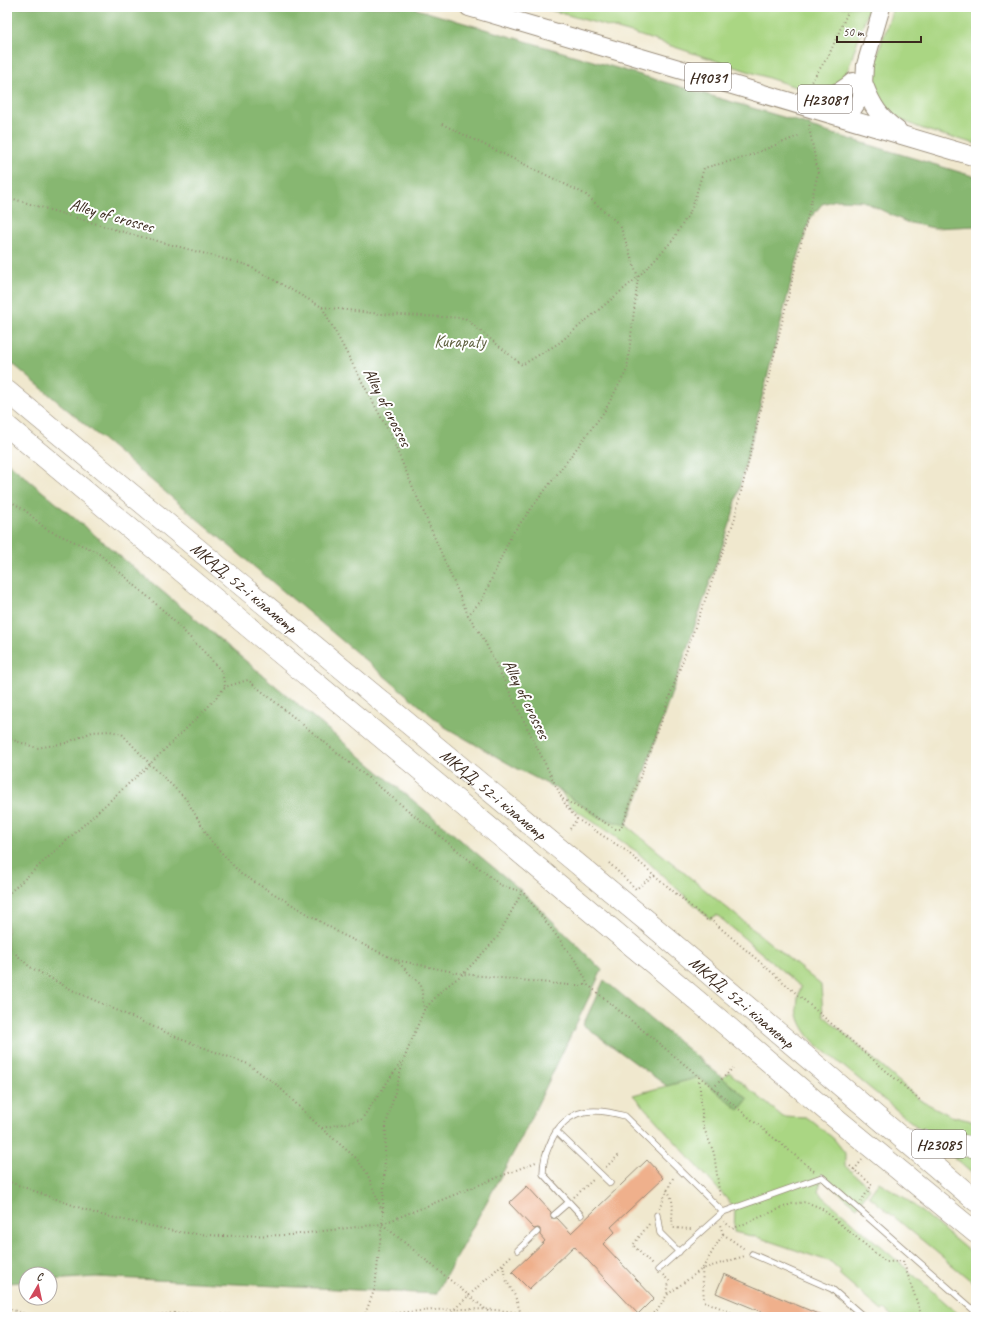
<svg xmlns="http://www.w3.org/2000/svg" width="983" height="1324" font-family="Caveat,sans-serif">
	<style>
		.green { fill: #aad683; stroke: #728050 }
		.forest { fill: #87b771; stroke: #617048 }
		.building { fill: #efb08c }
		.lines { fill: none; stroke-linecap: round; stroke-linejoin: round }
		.lane-casing { stroke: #968976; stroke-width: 7 }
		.secondary-casing { stroke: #968976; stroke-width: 18 }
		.primary-casing { stroke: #968976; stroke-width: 20 }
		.highway-casing { stroke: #968976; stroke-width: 22 }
		.path { stroke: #968976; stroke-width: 2; stroke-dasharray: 1 3; stroke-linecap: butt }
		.lane { stroke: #fff; stroke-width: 5.5 }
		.secondary { stroke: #fff; stroke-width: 16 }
		.primary { stroke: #fff; stroke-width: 18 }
		.highway { stroke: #fff; stroke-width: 21 }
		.labels { text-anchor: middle; stroke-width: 4; stroke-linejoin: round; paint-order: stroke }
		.shield { fill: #fff; stroke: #766a62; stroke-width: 1 }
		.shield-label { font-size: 16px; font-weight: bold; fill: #3b2a1e }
		.street-label { font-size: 17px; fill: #3b2a1e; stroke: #fff }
		.park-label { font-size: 17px; fill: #5c5e3c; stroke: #fff }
	</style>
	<rect width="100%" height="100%" fill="#fff"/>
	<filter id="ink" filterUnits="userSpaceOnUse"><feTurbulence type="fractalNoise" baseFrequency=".025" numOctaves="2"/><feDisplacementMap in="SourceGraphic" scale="8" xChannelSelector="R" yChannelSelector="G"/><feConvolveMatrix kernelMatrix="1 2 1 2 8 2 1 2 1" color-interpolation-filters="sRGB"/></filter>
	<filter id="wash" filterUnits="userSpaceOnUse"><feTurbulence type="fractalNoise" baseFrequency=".012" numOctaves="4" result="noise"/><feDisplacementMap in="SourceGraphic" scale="16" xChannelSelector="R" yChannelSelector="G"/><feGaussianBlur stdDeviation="0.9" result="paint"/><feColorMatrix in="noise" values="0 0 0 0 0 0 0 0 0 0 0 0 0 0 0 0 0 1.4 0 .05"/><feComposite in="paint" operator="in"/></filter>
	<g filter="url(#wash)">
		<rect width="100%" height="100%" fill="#f0e8ce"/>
		<path class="green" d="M539,7H869L845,78C835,87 821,91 808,91L632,33Z
			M893,7H976V144C937,132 863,123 875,66C879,46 888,27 893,7Z
			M646,778L626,825L821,985L823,1015L920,1100L951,1116L976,1122V1144L921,1130L815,1043C798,1025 793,1010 801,987L717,915L710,919L636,851L570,806L561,791L600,818L628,811C634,801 638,783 646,778Z
			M729,1072L783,1117L808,1118L834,1139L845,1153V1166L870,1188L857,1207L822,1178L818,1192L962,1317H893L884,1309L882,1311L839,1274L841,1271L831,1262L760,1238L734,1232L735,1208L633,1095L699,1077L713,1088Z
			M951,1155L976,1157V1177Z
			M879,1182L905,1198L976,1257V1285L869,1196Z"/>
		<path class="forest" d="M7,7H410L810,125V127L976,177V226L934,228L906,222L863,201L836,200L822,204L810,219L793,274L731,521L626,825L600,818L561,791L518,769L445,727L7,359Z
			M7,462L523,892L602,970L521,1139L436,1294L96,1277L50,1280V1274H26V1282L7,1283Z
			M604,980L748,1099L739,1110L699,1077L667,1086L583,1025Z"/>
		<g id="blocks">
			<path class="building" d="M647,1160L663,1178L611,1227L615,1232L603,1244L654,1298L638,1314L574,1246L529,1289L512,1272L545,1241L540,1235V1229L538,1228L534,1229L509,1203L527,1186L551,1212V1218H557L571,1233Z
				M724,1274L825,1317H774L716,1293Z"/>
		</g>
	</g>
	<g filter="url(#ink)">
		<use href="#blocks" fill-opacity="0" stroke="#968976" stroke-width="1"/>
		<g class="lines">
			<g class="lane-casing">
				<path id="lane" d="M556,1131L610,1183
					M554,1215L569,1202
					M581,1215L543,1174C543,1159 546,1153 552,1139C568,1107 594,1107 625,1116L723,1212
					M657,1215L660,1233L679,1252
					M518,1250L537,1232
					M752,1254L832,1289L864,1317
					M658,1270L723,1212L822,1177L976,1312"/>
			</g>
			<g class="secondary-casing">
				<path id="secondary" d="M847,119L860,99L864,85L865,65L882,7"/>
			</g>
			<g class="primary-casing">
				<path id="primary" d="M469,7L976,157
					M864,85C872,106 880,118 898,131
					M801,101C822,100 837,96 853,82"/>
			</g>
			<g class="highway-casing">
				<g id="highway">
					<path id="s1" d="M7,391L655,928L976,1201"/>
					<path d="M7,426L667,975L827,1111L976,1233"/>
					<path d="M902,1138L976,1147"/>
				</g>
			</g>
			<path class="path" d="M809,85L829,55L850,7
				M442,124L585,194L620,225L638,277L627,370L604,412L512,534L482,600L468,615
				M7,197L120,231L247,265L322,307L389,432L468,615L482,636L566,806L577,819
				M322,307L380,314L465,318L522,365L559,343L638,277L673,240L692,208L704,168L743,158L801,135
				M7,499L26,511L46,529L97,552L165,612L206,654L222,672L225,687
				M7,738L37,748L66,743L92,732L110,731L122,734L150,764L186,799L211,841L241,874L343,935L396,960L463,974L568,985H588
				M563,799L616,829H621L734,521L818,173L809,127L810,123
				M570,829L577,819L625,850L707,920L710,919L920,1100
				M609,863L636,889L654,875
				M7,895L150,764L207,708L225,687L248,680L500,885L523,892L578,964L588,985L814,1171
				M7,946L30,967L76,992L183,1040L248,1064L277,1085L321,1128L356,1158L367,1173L383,1213L382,1224
				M396,960L421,985L424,1010
				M699,1077L703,1126L714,1153L720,1197
				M713,1088L733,1068
				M322,1128L361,1120L402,1061
				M850,1166L872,1185L861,1201
				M606,1167L619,1155
				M854,1170L862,1160
				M7,1181L97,1214L178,1232L221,1236L290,1235L382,1224L495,1317
				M667,1190C677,1204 670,1212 673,1228L692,1229
				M574,1197L594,1179
				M659,1208L674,1176
				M383,1212L386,1125L404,1059L424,1010L442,990L463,974L497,938L522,892
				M724,1221L732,1229L791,1204L806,1202L821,1208L886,1262L903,1261
				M649,1224L633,1245L652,1265
				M723,1234L746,1250
				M903,1261L922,1317
				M503,1265L505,1278L515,1296L522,1317
				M663,1275L669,1281L667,1295
				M7,1308L34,1317
				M134,1317L176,1313L299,1317
				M351,1317C416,1312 477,1302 542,1317
				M364,1317L375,1288L382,1224L536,1162
				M446,1317L512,1255
				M646,1317L657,1311L667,1295L702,1269L723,1234L720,1225
				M742,1317L704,1301L702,1269L745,1256"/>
			<use href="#lane" class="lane"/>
			<use href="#secondary" class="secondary"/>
			<use href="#primary" class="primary"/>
			<use href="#highway" class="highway"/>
		</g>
	</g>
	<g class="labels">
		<g class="shield">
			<rect x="685" y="63" width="46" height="28" rx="3"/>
			<rect x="798" y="85" width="54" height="28" rx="3"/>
			<rect x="912" y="1130" width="54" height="28" rx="3"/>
		</g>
		<g class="shield-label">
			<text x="708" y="83">Н9031</text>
			<text x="825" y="105">Н23081</text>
			<text x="939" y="1150">Н23085</text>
		</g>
		<g class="street-label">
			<text transform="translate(112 215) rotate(16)" y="6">Alley of crosses</text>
			<text transform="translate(388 407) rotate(63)" y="6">Alley of crosses</text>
			<text dy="6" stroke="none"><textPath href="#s1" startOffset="308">МКАД, 52-і кіламетр</textPath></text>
			<text transform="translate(527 699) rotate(64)" y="6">Alley of crosses</text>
			<text dy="6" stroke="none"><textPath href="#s1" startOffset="632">МКАД, 52-і кіламетр</textPath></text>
			<text dy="6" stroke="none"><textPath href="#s1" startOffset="956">МКАД, 52-і кіламетр</textPath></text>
		</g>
		<g class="park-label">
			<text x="460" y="347">Kurapaty</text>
		</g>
	</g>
	<rect width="983" height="1324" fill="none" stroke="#fff" stroke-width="24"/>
	<g transform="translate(38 1286) rotate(9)"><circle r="19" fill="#ffffff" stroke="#b1aaa5"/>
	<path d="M0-3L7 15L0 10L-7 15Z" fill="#d1495b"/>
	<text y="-6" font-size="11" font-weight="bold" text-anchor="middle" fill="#3b2a1e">С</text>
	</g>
	<path d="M837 36v6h84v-6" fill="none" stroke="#3b2a1e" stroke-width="2"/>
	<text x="843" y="36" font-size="12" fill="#3b2a1e" stroke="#ffffff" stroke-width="3" paint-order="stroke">50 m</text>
</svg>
